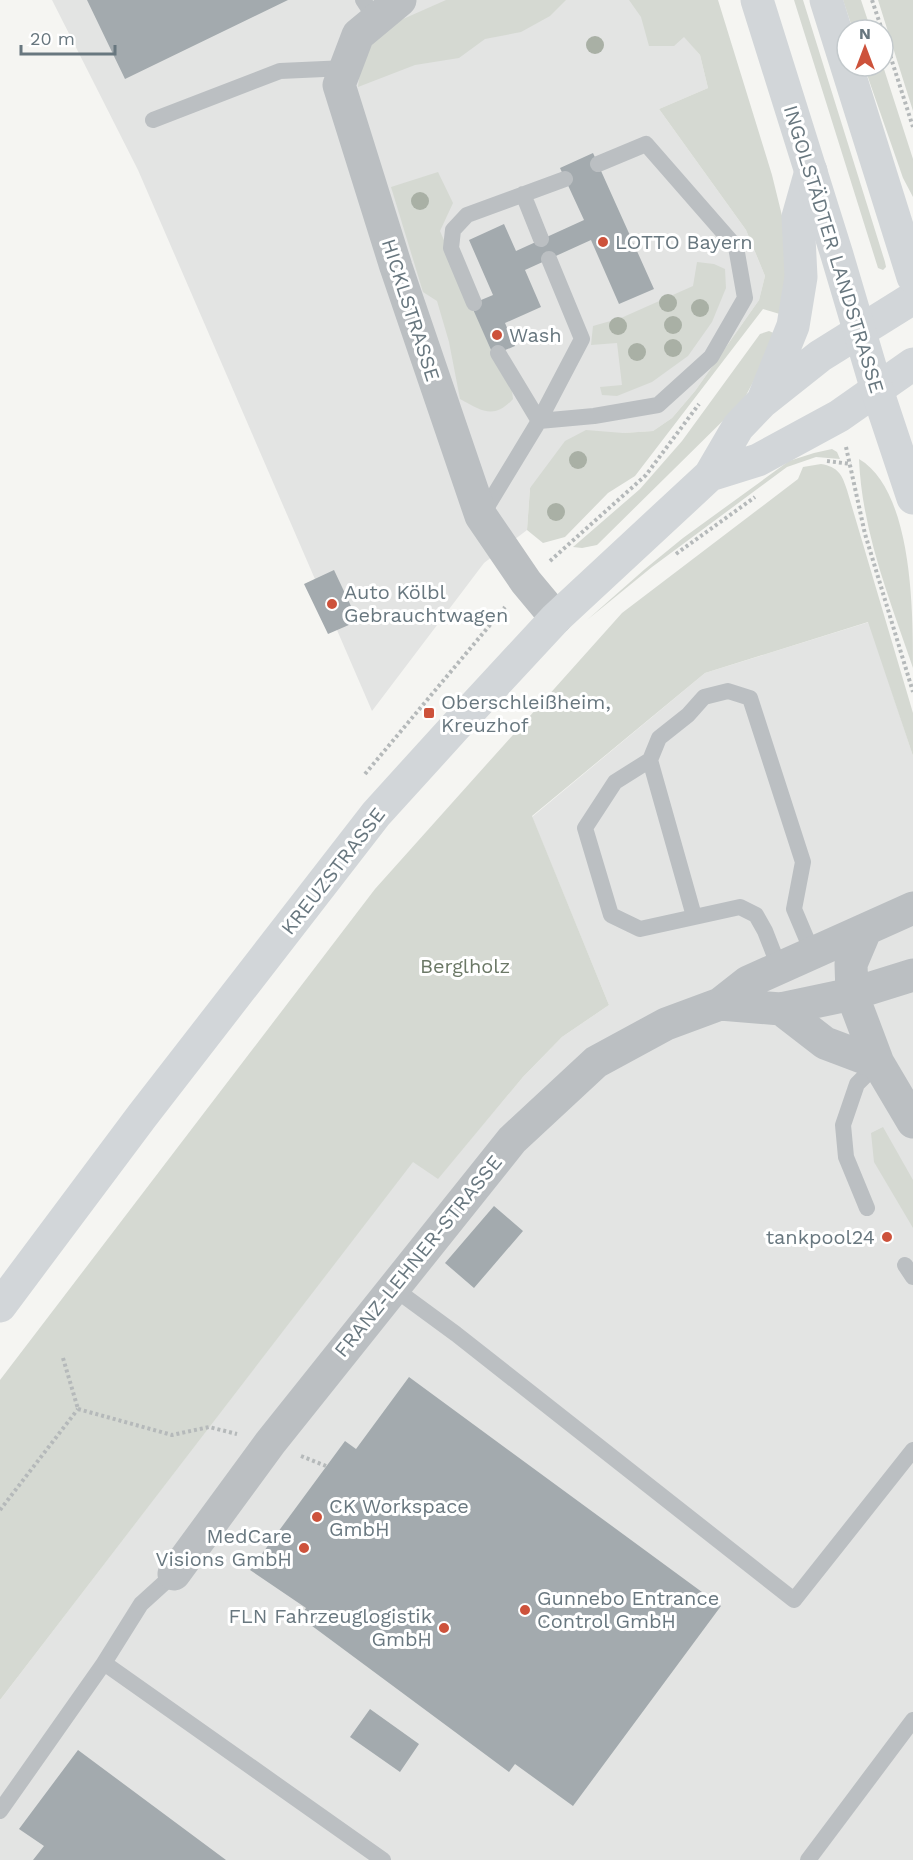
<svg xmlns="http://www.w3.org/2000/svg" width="913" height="1860" font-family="'Work Sans',sans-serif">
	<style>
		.built { fill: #e3e4e3 }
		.green { fill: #d5d9d2 }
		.building { fill: #a3aaae }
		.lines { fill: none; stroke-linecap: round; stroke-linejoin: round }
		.path { stroke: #b5b9ba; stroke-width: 4; stroke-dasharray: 3 3; stroke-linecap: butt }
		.service { stroke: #bbbfc2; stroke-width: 16 }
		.minor { stroke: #bbbfc2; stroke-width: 33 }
		.secondary { stroke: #d2d6d9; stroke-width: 33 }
		.primary { stroke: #d2d6d9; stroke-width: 33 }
		.tree { fill: #a9b0a5 }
		.poi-dot { fill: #cd523b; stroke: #fff; stroke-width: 2 }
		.labels { text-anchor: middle; stroke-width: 6; stroke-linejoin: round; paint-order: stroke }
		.poi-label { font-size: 20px; fill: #68777f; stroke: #fff; text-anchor: start }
		.street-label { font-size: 20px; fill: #68777f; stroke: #fff }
		.park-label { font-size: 20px; fill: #6b7866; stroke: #fff }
	</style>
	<rect width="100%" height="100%" fill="#f5f5f2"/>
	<path class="built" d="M52,0H664L684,36L700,55L708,88L659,109L746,230L765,276L759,300L695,391L672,418L653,431L623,433L530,488L527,530L484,563L372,711L138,170Z
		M869,622L913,756V1860H0V1700L413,1161L438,1178L523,1077L562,1037L609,1005L532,817L705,673Z"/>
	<path class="green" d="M446,0H566L550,16L521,32L485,39L459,58L415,65L358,87L361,60L371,37L403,19Z
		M629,0H718L772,175L786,232L788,265L783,315L763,309L635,476L608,493L565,537L543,543L527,530L530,488L565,441L586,430L623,433L653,431L672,418L695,391L759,300L765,276L746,230L659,109L708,88L700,55L684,37L674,46H649L641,17Z
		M794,0H803L885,262L886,267L883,270L878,268Z
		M843,0H861L871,30H853Z
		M878,0H913V111Z
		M864,66H883L913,159V197L903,178Z
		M438,172L453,203L440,231L495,359L511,383L513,399C494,420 482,411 460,399L449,342L437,301L423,292L391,187Z
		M697,262L714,264L725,269L726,288L712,322L688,356L652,382L617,396L602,395L600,387L622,385L617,343L591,345L593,326L621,318L693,286Z
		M769,331L778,335L743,401L597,545L582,548L573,547L640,489L682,441L760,334Z
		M832,449L837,452L840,459L816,457L787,467L652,567L587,620L645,569L683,538L789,461L814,453Z
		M859,459C913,491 913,612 913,668C890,600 862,532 859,459Z
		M821,464C838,467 842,474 847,490L913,713V756L868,622L705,673L532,816L609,1005L562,1037L523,1077L438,1179L413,1162L0,1700V1380L375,889L622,613L798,479L803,467Z
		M883,1127L913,1180V1228L874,1162L871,1133Z"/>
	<path class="building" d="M87,0H288L125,79Z
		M593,153L654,289L619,304L591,240L525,270L541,307L505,323L515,346L498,353L495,359L472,307L474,303L493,295L469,240L504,224L516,251L584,220L560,168Z
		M552,332L556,340L548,343L545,335Z
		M334,570L358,621L328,634L304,584Z
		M494,1206L523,1231L474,1288L445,1263Z
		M409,1377L721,1606L573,1806L515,1764L509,1772L300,1617L306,1608L250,1570L345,1441L356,1449Z
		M370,1709L419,1744L400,1772L350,1737Z
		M78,1750L226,1860H33L44,1846L19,1829Z"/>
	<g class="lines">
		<path class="path" d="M872,0L882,30
			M883,33L913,127
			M846,447L865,534L913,692
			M827,461L851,464
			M676,554L755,497
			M550,561L646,475L699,404
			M365,774L505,607
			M63,1358L78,1409
			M78,1409L172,1435L209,1427L237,1434
			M301,1456L326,1466
			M0,1510L78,1409"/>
		<path class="service" d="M363,0L376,20
			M153,120L280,71L346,68
			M523,194L541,239
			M474,303L451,248L453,230L467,215L565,179
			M498,353L539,421
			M539,421L582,339L549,259
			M482,515L539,421L594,416L658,405L711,357L745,298L736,247L646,144L598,164
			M650,760L694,916
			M779,967L765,931L756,915L740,907L640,929L611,915L585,828L615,782L650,760L659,738L688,715L704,697L728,691L750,698L803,862L794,909L813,954
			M867,1208L846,1157L843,1125L857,1084L878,1063
			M905,1265L913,1277
			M392,1287L456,1334L794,1600L913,1450
			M174,1574L141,1604L104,1663L383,1860
			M0,1811L104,1663
			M808,1860L913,1720"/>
		<path class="minor" d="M400,0L358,35L339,85L396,267L481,516L526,582L556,618
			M865,931L851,964L852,994L878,1063L913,1122
			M720,1004L781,1009L852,994L913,975
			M781,1009L825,1043L878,1063
			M174,1574L270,1443L512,1140L596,1062L666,1024L720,1004L748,982L913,908"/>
		<path class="secondary" d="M764,398L793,326L801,277L798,217L811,171
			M710,475L758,460L839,416L913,364
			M0,1306L142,1116L376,814L455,727L556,618L710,475L738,427L762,402L820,356L913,298"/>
		<path class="primary" d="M757,0L837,255L877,390L913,498
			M826,0L913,277"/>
	</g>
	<g class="tree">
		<circle cx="595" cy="45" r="9"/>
		<circle cx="420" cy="201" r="9"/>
		<circle cx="668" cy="303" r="9"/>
		<circle cx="700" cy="308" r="9"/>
		<circle cx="673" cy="325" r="9"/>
		<circle cx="618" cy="326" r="9"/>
		<circle cx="673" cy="348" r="9"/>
		<circle cx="637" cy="352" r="9"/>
		<circle cx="578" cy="460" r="9"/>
		<circle cx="556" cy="512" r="9"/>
	</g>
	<g class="poi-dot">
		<circle cx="603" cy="242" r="6"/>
		<circle cx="497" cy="335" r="6"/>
		<circle cx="332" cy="604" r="6"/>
		<rect x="423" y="707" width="12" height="12" rx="3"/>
		<circle cx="887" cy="1237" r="6"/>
		<circle cx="317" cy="1517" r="6"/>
		<circle cx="304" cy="1548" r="6"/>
		<circle cx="525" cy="1610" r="6"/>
		<circle cx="444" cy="1628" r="6"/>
	</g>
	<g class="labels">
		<g class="poi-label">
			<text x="615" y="249">LOTTO Bayern</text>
			<text x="509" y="342">Wash</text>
			<text x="344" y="599">Auto Kölbl<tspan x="344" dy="23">Gebrauchtwagen</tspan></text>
			<text x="441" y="709">Oberschleißheim,<tspan x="441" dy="23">Kreuzhof</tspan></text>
			<text x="875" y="1244" text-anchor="end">tankpool24</text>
			<text x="329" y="1513">CK Workspace<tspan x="329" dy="23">GmbH</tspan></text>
			<text x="292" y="1543" text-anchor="end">MedCare<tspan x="292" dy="23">Visions GmbH</tspan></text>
			<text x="537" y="1605">Gunnebo Entrance<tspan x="537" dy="23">Control GmbH</tspan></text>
			<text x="432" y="1623" text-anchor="end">FLN Fahrzeuglogistik<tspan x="432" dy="23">GmbH</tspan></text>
		</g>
		<g class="street-label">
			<text transform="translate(834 249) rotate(73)" y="7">INGOLSTÄDTER LANDSTRASSE</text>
			<text transform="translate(411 310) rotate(72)" y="7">HICKLSTRASSE</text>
			<text transform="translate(333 871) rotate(-52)" y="7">KREUZSTRASSE</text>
			<text transform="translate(418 1256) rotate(-51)" y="7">FRANZ-LEHNER-STRASSE</text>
		</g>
		<g class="park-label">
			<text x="465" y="973">Berglholz</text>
		</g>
	</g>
	<g transform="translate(865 48)"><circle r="28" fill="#ffffff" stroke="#c3c9cc" stroke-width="1.5"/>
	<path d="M0-4.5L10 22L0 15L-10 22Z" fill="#cd523b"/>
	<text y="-9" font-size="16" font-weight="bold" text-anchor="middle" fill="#68777f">N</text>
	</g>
	<path d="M21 45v9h94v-9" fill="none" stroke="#68777f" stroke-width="3"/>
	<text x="30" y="45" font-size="18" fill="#68777f" stroke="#ffffff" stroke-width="4.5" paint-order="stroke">20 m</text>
</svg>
